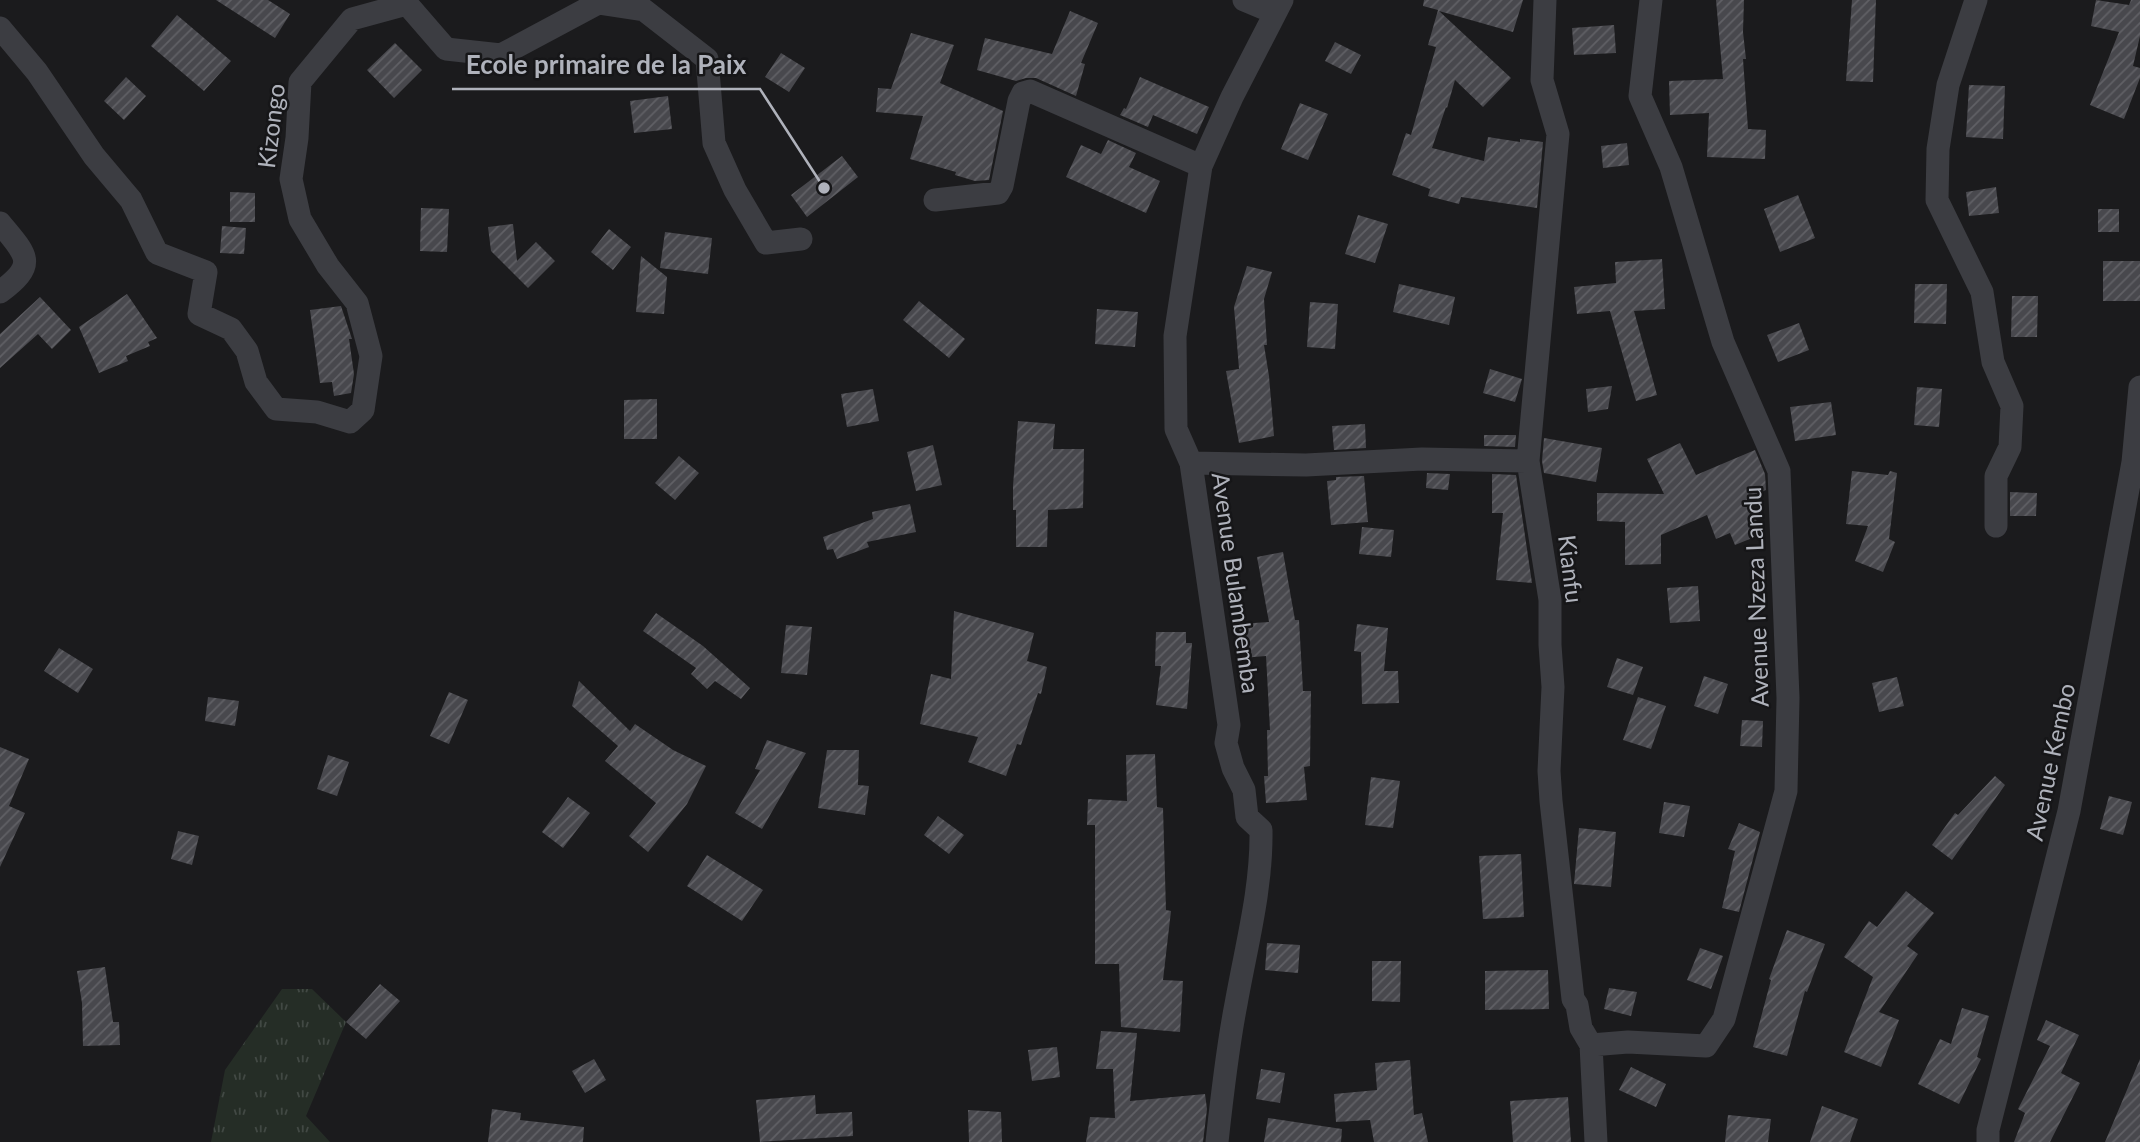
<svg xmlns="http://www.w3.org/2000/svg" width="2140" height="1142" font-family="Lato,sans-serif">
	<style>
		.grass { fill: url(#grass-tufts) }
		.building { fill: url(#building-hatch) }
		.lines { fill: none; stroke-linecap: round; stroke-linejoin: round }
		.street { stroke: #3c3d42; stroke-width: 23 }
		.labels { text-anchor: middle; stroke-width: 5; stroke-linejoin: round; paint-order: stroke }
		.street-label { font-size: 24px; fill: #afb2bb; stroke: #161618 }
		.leader { fill: none; stroke: #afb2bb; stroke-width: 2.5 }
		.callout-dot { fill: #afb2bb; stroke: #161618; stroke-width: 2.5 }
		.callout-label { font-size: 26px; text-anchor: middle; font-weight: bold; fill: #afb2bb; stroke: #161618; stroke-width: 5; stroke-linejoin: round; paint-order: stroke }
	</style>
	<defs>
		<pattern id="grass-tufts" width="24" height="20" patternUnits="userSpaceOnUse" patternTransform="scale(1.75)"><rect width="24" height="20" fill="#252d26"/><path d="M3 7l-1-3M5 7V3M7 7l1-3M15 17l-1-3M17 17v-4M19 17l1-3" fill="none" stroke="#424944"/></pattern>
		<pattern id="building-hatch" width="6" height="6" patternUnits="userSpaceOnUse" patternTransform="scale(1.75)"><rect width="6" height="6" fill="#48484d"/><path d="M-1 1l2-2M0 6l6-6M5 7l2-2" fill="none" stroke="#606065"/></pattern>
	</defs>
	<rect width="100%" height="100%" fill="#1b1b1d"/>
	<path class="grass" d="M282,989H312L346,1022L306,1116L330,1142H211L225,1070Z"/>
	<path class="building" d="M216,0H268L290,14L275,38Z
		M1424,0H1523L1513,32L1439,11L1511,78L1483,107L1455,80L1447,108L1446,107L1432,148L1484,161L1488,137L1520,142V139L1543,142L1537,208L1461,197L1459,204L1428,196L1430,189L1392,175L1406,133L1411,135L1436,47L1428,45L1438,10L1423,6Z
		M1716,0H1744L1743,32L1746,59H1743L1748,129L1766,130L1765,159L1707,157L1709,113L1670,115L1669,81L1723,79Z
		M1852,0H1876L1873,82L1846,81Z
		M2096,0L2129,5L2131,0H2140V36L2133,66L2140,68V78L2124,119L2090,105L2119,32L2091,26Z
		M1070,11L1098,23L1081,63L1085,64L1076,96L1036,78H1026L1016,81L977,70L985,38L1052,54Z
		M177,15L231,61L204,91L151,46Z
		M1614,25L1616,53L1574,55L1572,28Z
		M911,33L954,45L940,83L1003,111L989,180L975,181L955,175L956,172L910,159L923,116L876,112L878,88L891,89Z
		M1335,42L1361,55L1351,74L1325,61Z
		M395,43L422,70L394,98L367,70Z
		M781,53L805,68L789,92L765,77Z
		M126,77L146,96L124,120L104,101Z
		M1140,77L1209,107L1197,134L1153,115L1148,127L1120,115L1124,108L1126,109Z
		M1969,85L2005,86L2003,139L1966,137Z
		M668,96L672,129L634,133L630,101Z
		M1300,103L1328,114L1308,160L1281,149Z
		M1108,140L1136,153L1129,167L1160,181L1146,213L1066,177L1081,145L1101,154Z
		M1627,143L1629,165L1603,168L1601,146Z
		M842,156L858,177L807,217L791,195Z
		M1996,187L1999,213L1969,216L1966,192Z
		M230,192L255,193V222H230Z
		M1798,195L1815,238L1780,252L1764,209Z
		M421,208L449,209L447,252L420,251Z
		M2098,209H2119V232H2098Z
		M1358,215L1388,224L1375,263L1345,254Z
		M513,224L517,261L536,242L555,261L528,288L491,251L488,227Z
		M222,226L246,228L244,254L220,253Z
		M609,229L631,247L613,270L591,252Z
		M665,232L712,238L708,274L660,268Z
		M641,256L667,277L664,314L636,312Z
		M1662,259L1665,309L1634,311L1657,395L1636,401L1610,311L1577,314L1574,287L1616,283L1615,262Z
		M2103,261H2140V301H2103Z
		M1247,266L1272,272L1264,299L1267,345H1264L1269,376L1274,436L1239,443L1226,371L1239,369L1234,307Z
		M1399,284L1455,297L1449,325L1393,312Z
		M1915,284H1947L1946,324L1914,323Z
		M127,294L157,338L148,342L150,346L126,356L128,361L99,373L79,327Z
		M2012,296H2038L2037,337H2011Z
		M40,297L71,330L52,349L38,334L0,368V334Z
		M919,301L965,339L949,358L903,320Z
		M1310,302L1338,304L1335,349L1307,347Z
		M341,306L352,339H349L354,374L351,393L334,396L332,382L320,383L310,310Z
		M1097,309L1138,312L1135,347L1095,344Z
		M1799,323L1809,350L1778,362L1767,335Z
		M1490,369L1522,379L1515,402L1483,393Z
		M1612,386L1608,409L1588,412L1586,389Z
		M1917,387L1942,389L1939,427L1914,425Z
		M873,389L879,421L847,427L841,394Z
		M657,399V439H624V400Z
		M1831,402L1836,435L1795,441L1790,407Z
		M1018,421L1055,424L1053,449H1084L1083,508L1048,510L1047,547H1016V510H1013V486Z
		M1365,424L1366,448L1334,450L1332,426Z
		M1484,435H1516L1515,447L1484,446Z
		M1544,438L1602,448L1596,482L1544,473L1542,461Z
		M1680,443L1696,475L1755,450L1765,474L1766,490L1747,498L1762,534L1735,545L1730,533L1716,539L1707,515L1661,535V564L1625,565V522L1597,521V493L1664,494L1647,459Z
		M933,445L942,485L916,491L907,452Z
		M679,456L699,473L675,500L655,483Z
		M1852,471L1888,475L1890,471L1897,473L1889,539L1895,542L1883,572L1855,561L1868,526L1846,524Z
		M1427,473L1450,474L1448,490L1426,488Z
		M1492,474L1516,475L1532,583L1496,580L1503,513H1492Z
		M1364,476L1368,522L1331,525L1327,481L1336,480V477Z
		M2010,492L2037,493L2036,516H2010Z
		M910,504L916,532L867,542L869,547L837,559L833,549L827,550L823,537L873,519L872,512Z
		M1362,527L1394,530L1391,557L1359,554Z
		M1283,552L1295,620H1299L1303,691H1311L1310,766L1304,767L1307,800L1266,803L1264,776H1268L1267,730H1270L1266,656L1242,658L1239,624L1269,622L1257,557Z
		M1698,586L1700,621L1670,623L1667,588Z
		M954,611L1034,633L1027,661L1047,667L1041,694L1038,693L1021,745L1017,744L1006,776L968,762L978,737L920,724L931,674L951,679Z
		M656,613L703,646L750,688L741,699L715,681L707,689L691,674L696,668L643,631Z
		M1357,624L1388,628L1384,671H1398L1399,703L1362,704L1361,652L1354,651Z
		M786,625L812,627L807,675L781,673Z
		M1156,632H1186V643H1192L1187,709L1156,705L1161,666H1155Z
		M59,648L93,669L78,693L44,671Z
		M1617,658L1643,667L1633,695L1607,687Z
		M1704,676L1728,684L1718,714L1694,706Z
		M1897,677L1904,706L1879,712L1872,683Z
		M579,681L630,731L635,724L673,750L706,766L687,804L648,852L629,836L656,803L605,761L618,746L572,706Z
		M449,692L468,700L449,744L430,736Z
		M208,697L239,701L235,726L205,721Z
		M1638,697L1666,706L1651,749L1623,740Z
		M1742,720L1763,721L1762,747L1740,746Z
		M767,740L806,753L762,829L735,813L760,770L755,769Z
		M0,747L29,759L9,806L25,813L0,867Z
		M827,750H859L858,785L869,786L865,815L818,808Z
		M1155,754L1157,807L1163,808L1166,910L1171,911L1163,980L1183,981L1180,1032L1121,1027L1119,964H1095V825H1087L1088,799L1127,801L1126,755Z
		M328,755L349,762L337,796L317,789Z
		M1995,776L2005,785L1952,860L1932,845L1955,813L1958,815Z
		M1371,777L1400,781L1393,828L1365,825Z
		M2109,796L2132,802L2123,835L2100,829Z
		M568,797L590,813L563,848L542,832Z
		M1664,802L1690,806L1684,837L1659,833Z
		M938,816L964,835L949,854L924,835Z
		M1739,823L1760,832L1739,912L1722,908L1735,851L1728,849Z
		M1579,828L1616,832L1611,887L1574,884Z
		M178,831L199,836L192,865L171,859Z
		M1521,854L1524,917L1483,919L1479,856Z
		M707,855L763,890L742,921L687,886Z
		M1906,891L1934,913L1907,946L1918,954L1879,1012L1899,1020L1881,1067L1844,1052L1873,977L1844,957L1869,921L1877,927Z
		M1787,930L1825,944L1807,992L1805,991L1787,1056L1753,1047L1771,980L1769,979Z
		M1267,943L1300,945L1298,973L1265,970Z
		M1700,948L1723,956L1711,989L1687,980Z
		M1372,961H1401L1400,1002L1372,1001Z
		M105,967L113,1022H119L120,1045L83,1046L82,1003L77,971Z
		M1548,970L1549,1009L1485,1010V971Z
		M380,984L400,1001L366,1039L346,1022Z
		M1609,988L1637,992L1631,1016L1604,1009Z
		M1962,1008L1989,1016L1977,1057L1981,1059L1959,1104L1918,1084L1940,1039L1951,1044Z
		M2046,1020L2079,1035L2061,1073L2080,1083L2050,1142H2014L2025,1113L2018,1109L2050,1046L2037,1040Z
		M1101,1031L1137,1033L1130,1101L1205,1094L1207,1109L1203,1142H1086L1090,1117L1115,1118L1113,1069H1096Z
		M1057,1047L1060,1077L1032,1081L1028,1050Z
		M594,1059L606,1080L585,1093L572,1071Z
		M2140,1059V1142H2105Z
		M1410,1060L1414,1115L1422,1113L1428,1142H1374L1370,1120L1336,1122L1334,1094L1377,1090L1375,1063Z
		M1631,1067L1666,1084L1656,1107L1619,1090Z
		M1261,1069L1285,1073L1280,1103L1256,1099Z
		M815,1095L816,1114L852,1112L853,1136L760,1142L756,1100Z
		M1568,1097L1571,1142H1513L1510,1101Z
		M1822,1106L1858,1119L1850,1142H1810Z
		M492,1109L521,1113L520,1120L584,1127L583,1142H488Z
		M968,1110L1001,1112L1002,1142H969Z
		M1728,1115L1771,1119L1768,1142H1725Z
		M1268,1118L1342,1129L1341,1142H1264Z"/>
	<g class="lines">
		<path class="street" d="M1244,0L1275,13
			M1545,0L1542,80L1558,134L1528,461L1550,600V645L1553,687L1549,771L1551,801L1573,999L1577,1005L1581,1028L1591,1045L1596,1142
			M1976,0L1948,85L1938,149L1937,200L1982,292L1993,362L2012,406L2010,447L1996,476V526
			M0,28L37,72L94,156L131,200L157,253L206,272L199,314L231,329L247,351L256,382L276,409L317,412L350,422L363,410L371,356L357,303L328,266L300,219L291,179L297,138L300,82L352,19L407,4L446,49L501,55L598,3L644,10L707,59L714,143L735,190L766,243L801,239
			M935,200L998,193L1002,186L1019,101L1023,93L1030,91L1201,166
			M0,223C26,255 39,263 0,292
			M1191,463L1306,465L1422,459L1528,461
			M1591,1045L1628,1042L1706,1046L1724,1019L1786,791L1788,698L1779,471L1723,342L1671,167L1640,96L1651,0
			M1217,1142C1222,1096 1227,1050 1236,1004C1246,947 1262,889 1261,830L1247,817L1244,790L1233,768L1226,743L1229,725L1191,463L1176,429L1175,336L1201,166L1232,97L1282,0
			M1988,1142V1130L2069,811L2133,462L2140,387"/>
	</g>
	<g class="labels">
		<g class="street-label">
			<text transform="translate(272 126) rotate(-83)" y="8">Kizongo</text>
			<text transform="translate(1570 569) rotate(83)" y="8">Kianfu</text>
			<text transform="translate(1235 583) rotate(82)" y="8">Avenue Bulambemba</text>
			<text transform="translate(1757 597) rotate(-92)" y="8">Avenue Nzeza Landu</text>
			<text transform="translate(2051 762) rotate(-78)" y="8">Avenue Kembo</text>
		</g>
	</g>
	<path class="leader" d="M824 188L760 89H452"/>
	<circle class="callout-dot" cx="824" cy="188" r="7"/>
	<g class="callout-label">
		<text x="606" y="74">Ecole primaire de la Paix</text>
	</g>
</svg>
